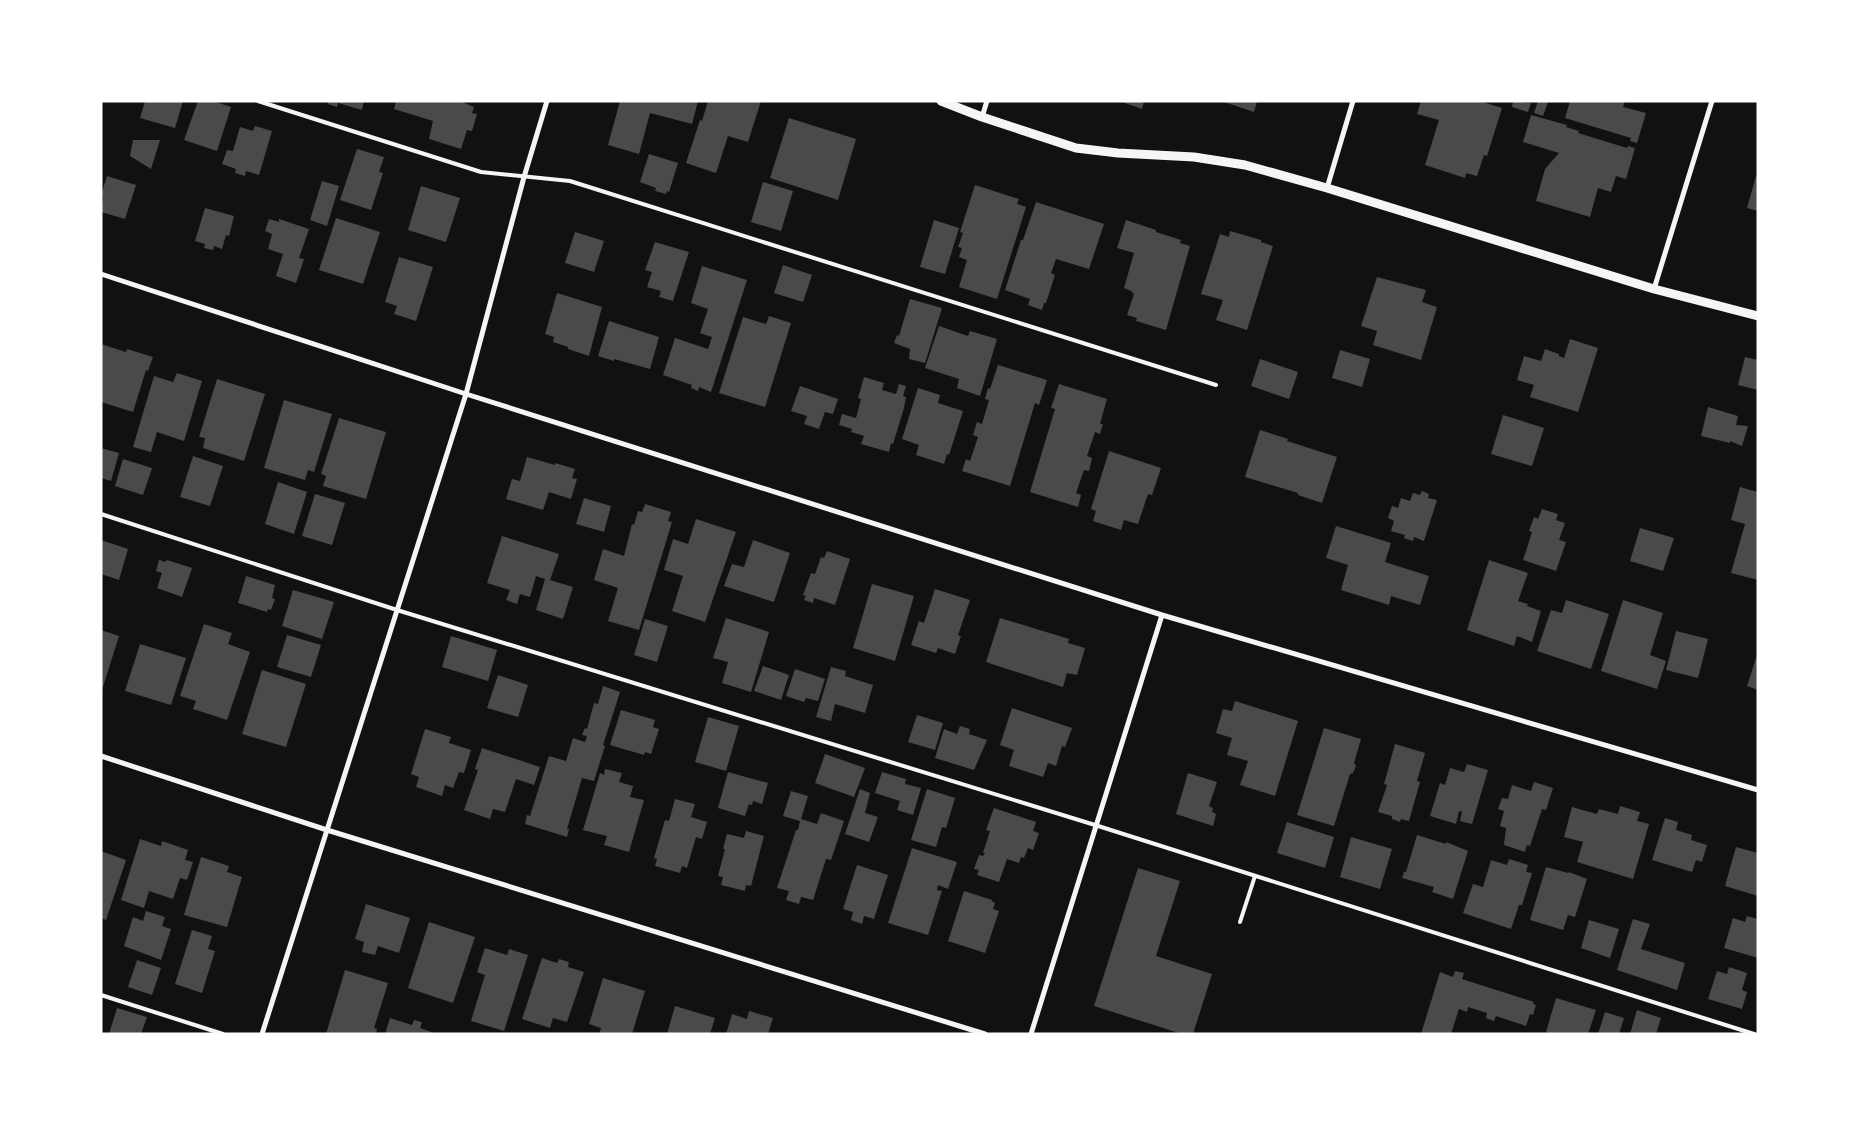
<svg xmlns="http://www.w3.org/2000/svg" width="1859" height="1135" font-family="'DM Sans',sans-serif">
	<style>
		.building { fill: #4a4a4a }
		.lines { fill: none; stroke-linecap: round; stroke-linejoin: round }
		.service { stroke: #f5f5f5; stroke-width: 4 }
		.minor { stroke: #f5f5f5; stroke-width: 5 }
		.tertiary { stroke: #f5f5f5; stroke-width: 9 }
	</style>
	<rect width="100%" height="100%" fill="#111"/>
	<path class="building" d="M145,101H183L175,128L140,118Z
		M198,101H213L231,107L217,151L184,140Z
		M329,101H364L362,110L338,103L337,107L328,104Z
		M396,101H460L474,107L472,113L477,114L472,131L467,130L461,149L429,139L433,121L394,109Z
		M620,101H698L692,124L650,113L639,154L608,145Z
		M708,101H761L748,142L728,136L716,173L686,163L700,120L702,121Z
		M1119,101H1144L1142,109Z
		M1221,101H1257L1254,112Z
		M1421,101H1479L1502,108L1487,156L1484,155L1477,176L1466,173L1465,178L1425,165L1439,120L1417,114Z
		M1513,101L1531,103L1528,112L1512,107Z
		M1538,101L1548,102L1543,116L1534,113Z
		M1570,101H1625L1623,107L1646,113L1637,143L1630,141L1631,138L1565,118Z
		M1531,115L1567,125L1566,127L1579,131L1578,133L1627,148L1628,146L1635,148L1626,179L1616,176L1611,192L1598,188L1590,217L1536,201L1545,169L1559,153L1523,142Z
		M789,118L856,139L838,200L770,178Z
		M255,126L272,131L259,175L246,171L245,176L235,173L236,169L222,164L227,150L233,151L240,127L253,131Z
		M133,140H160L151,169L130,156Z
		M357,149L384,157L379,172L383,173L371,210L340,200Z
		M649,154L678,163L669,192L667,191L666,194L655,191L656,188L640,182Z
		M107,176L136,185L125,219L101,212L103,197L101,195Z
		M1756,176L1758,177V211L1747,208Z
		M322,181L339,186L327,226L310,220Z
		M763,182L793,191L781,231L751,222Z
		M975,185L1019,199L1017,204L1026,207L997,299L959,287L967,260L959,257L962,248L958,247L963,233L960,232Z
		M421,186L460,198L446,242L408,230Z
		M1036,202L1104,224L1089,269L1056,259L1051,273L1055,275L1046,303H1044L1042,310L1028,305L1030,299L1005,290L1021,240H1023Z
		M205,208L234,216L229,236L226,235L222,249L214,246L213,250L204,248L205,244L195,241Z
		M336,218L380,232L363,284L319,270Z
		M269,219L279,222V219L309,229L299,258L304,259L296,283L276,276L283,254L268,249L272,234L265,231Z
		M934,220L959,228L945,274L920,267Z
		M1126,220L1156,230V232L1181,240L1180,243L1190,246L1166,330L1136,321L1137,318L1127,315L1134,294L1131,291L1124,288L1134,253L1117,248Z
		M1230,231L1261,240V242L1273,246L1247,330L1216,320L1223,300L1201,294L1220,234L1229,237Z
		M575,232L604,241L594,272L565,263Z
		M655,242L689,252L673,301L659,297L661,291L647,287L652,272L645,270Z
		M399,257L433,267L416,321L394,314L397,306L385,302Z
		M783,265L812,275L803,302L774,293Z
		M702,266L747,280L711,392L699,387L698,391L691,388L692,385L663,375L675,338L708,349L712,337L700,333L708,309L691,303Z
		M1377,277L1426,290L1422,302L1437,307L1421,360L1373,345L1377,331L1361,326Z
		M557,293L602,307L589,356L568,349V347L553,342L554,337L545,334Z
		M910,299L942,308L925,363L909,359L910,349L894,343L897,335L899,336Z
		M769,316L791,323L765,407L719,393L743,317L766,324Z
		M609,321L659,337L650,369L614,359V361L598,356Z
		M939,326L968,336L970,331L997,339L980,396L957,388L959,379L925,368Z
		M1570,339L1598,348L1578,412L1530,397L1534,385L1517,380L1524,356L1541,361L1545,349L1559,354V356L1564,358Z
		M101,344L126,352L127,349L153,357L148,371L146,370L133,412L101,402Z
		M1340,350L1370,359L1362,387L1332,378Z
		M1745,357L1758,360V390L1738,385Z
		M1260,359L1298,372L1289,399L1251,386Z
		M998,365L1047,380L1039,405L1035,403L1010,486L962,471L966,459L970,461L978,437L973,435L977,422L982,424L989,400L985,399L988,388L990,389Z
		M177,373L202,381L184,441L157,432L151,452L133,447L154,376L173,382Z
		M864,377L884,383L882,390L896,394L899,384L906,386L903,396L906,397L904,408L893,444L891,443L889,452L861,444L864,436L851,432L852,429L839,425L842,414L856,418L861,399L858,398Z
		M217,379L265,394L244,461L203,448L205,438L199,437Z
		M1059,384L1107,399L1100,424H1103L1100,434L1095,432L1087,456L1092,458L1089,471L1084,470L1076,493L1081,495L1078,507L1030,492L1055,409L1051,408Z
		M800,386L838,399L833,414L825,412L819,429L804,424L807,416L791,411Z
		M918,388L940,395L938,403L963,411L949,455L947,454L944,464L916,455L919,445L902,439Z
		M284,400L332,414L314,472L308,470L305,480L264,468Z
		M1708,407L1738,416L1736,425L1748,426L1742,446L1730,441V443L1701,436Z
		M1503,415L1544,428L1532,466L1491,454Z
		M339,418L386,432L366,499L323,486L326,476L321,474Z
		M1260,430L1288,439L1287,441L1337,457L1322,503L1298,495V493L1245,477Z
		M101,448L119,453L111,481L101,478Z
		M1109,451L1161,468L1152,495L1148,494L1138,524L1124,520L1121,530L1093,521L1096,511L1091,509Z
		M193,456L223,466L210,506L180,497Z
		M527,457L555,465V463L575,469L572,478L577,479L571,499L549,492L543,510L506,499L512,479L520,481Z
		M123,459L152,468L143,495L115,486Z
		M278,482L307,492L294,534L265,524Z
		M1740,487L1758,492V580L1731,573L1745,524L1731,520Z
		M1422,491L1429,494L1428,498L1437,500L1424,541L1414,537L1413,541L1404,538L1405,535L1391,531L1394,521L1388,518L1392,506L1398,508L1401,498L1410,501L1413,493L1420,495Z
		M315,494L345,503L332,545L302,536Z
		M584,498L611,506L604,532L576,524Z
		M645,504L671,512L668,521L672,522L639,630L608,621L618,588L594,580L603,549L624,556L632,524L634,525L638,511L642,512Z
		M1542,509L1558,514L1556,520L1565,523L1559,540L1566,542L1556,571L1523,560L1532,532L1529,531L1534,517L1538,519Z
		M696,519L736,532L705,622L672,611L683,576L664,570L673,539L688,544Z
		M1336,526L1391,543L1385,562L1429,576L1420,605L1391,596L1389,605L1341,590L1348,565L1326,558Z
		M1640,528L1674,538L1663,571L1630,561Z
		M502,536L559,554L550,580L573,587L563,619L536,610L545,579L536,576L530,597L520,594L517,604L506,600L510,590L487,583Z
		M101,540L128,549L119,580L101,574Z
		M753,540L790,553L774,602L724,586L732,564L744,567Z
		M827,551L850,559L835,605L814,598L813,603L804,600L806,596L803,595L811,573L815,574L821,557L824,558Z
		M159,560L165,562L167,560L192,568L182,597L157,588L162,573L156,571Z
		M1489,560L1528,573L1518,601L1528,604L1527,606L1541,611L1532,642L1517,636L1514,646L1467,630Z
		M246,576L275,585L272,598L275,599L271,610L268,609L267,612L238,603Z
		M872,584L914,596L895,661L853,648Z
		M935,589L970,600L958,635L961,636L955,654L938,648L936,653L911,645L919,621L924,623Z
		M293,590L334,602L322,639L282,626Z
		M1566,600L1609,614L1591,669L1537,651L1551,610L1562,613Z
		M1623,600L1663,613L1650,655L1666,661L1657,689L1601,671Z
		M726,618L769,632L751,692L722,683L728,662L713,658Z
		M1000,618L1069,639L1068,643L1085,648L1077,675L1067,673L1063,687L986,662Z
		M645,619L668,626L657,662L634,655Z
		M204,624L232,633L228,644L250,652L227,720L193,709L196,701L180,696Z
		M101,630L119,636L102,690H101Z
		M1676,631L1708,639L1698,678L1666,670Z
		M287,635L321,645L311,677L277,667Z
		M451,636L497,650L488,681L442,667Z
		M140,644L186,658L171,705L125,691Z
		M1757,655H1758V690L1747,686Z
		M763,666L789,675L781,700L754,691Z
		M831,667L846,671L845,676L873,685L865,713L835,704L831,721L816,717Z
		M795,669L825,679L818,701L806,698L804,702L786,696Z
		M262,670L306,684L286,747L242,734Z
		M498,675L528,685L518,717L487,708Z
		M603,686L620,692L603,745L605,746L594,781L582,778L567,829H569L567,837L525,824L527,815L530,816L549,756L566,761L573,738L585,742L587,736L582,735L585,728L587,729L594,703L598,704Z
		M1235,701L1298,721L1275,796L1240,785L1248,761L1227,755L1232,738L1216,733L1223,709L1232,711Z
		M1012,708L1072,728L1065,747L1062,746L1056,766L1048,763L1043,777L1009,766L1014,750L1000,745Z
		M621,710L655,720L653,727L659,729L651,754L645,752L644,755L610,745Z
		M917,715L943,723L935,750L908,742Z
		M708,717L739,726L726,771L695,762Z
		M960,726L970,729L969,734L987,740L974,770L935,758L944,729L957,734Z
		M1324,728L1361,739L1354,763L1356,766L1353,773L1350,774L1334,826L1297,815Z
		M425,729L451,737L449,743L471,750L464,773L459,772L453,788L445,785L442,796L416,787L419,777L411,774Z
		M1395,744L1425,753L1417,781L1420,782L1409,821L1401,819L1400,822L1392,819V816L1378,812L1387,785L1384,784Z
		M482,748L540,767L534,785L516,779L505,812L493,809L490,819L464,810L478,770L475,769Z
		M825,754L865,768L854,797L815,783Z
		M1467,764L1488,770L1472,824L1460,821L1462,812L1459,811L1456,824L1430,816L1440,783L1445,785L1450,768L1464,772Z
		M605,769L622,773L619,782L633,786L630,797L644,800L629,852L604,845L607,836L583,830L600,773L604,775Z
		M728,772L768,783L762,804L753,801L752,805L749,804L745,816L718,808Z
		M882,772L906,779L905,784L921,788L913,815L897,810L900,801L875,793Z
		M1188,773L1217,782L1209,806L1213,808L1212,812L1216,814L1213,826L1176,814Z
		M1534,782L1553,788L1546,810L1542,809L1530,846L1527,845L1525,852L1504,845L1506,828L1500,826L1504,811L1498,809L1502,798L1508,799L1512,785L1531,791Z
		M860,789L870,793L865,813L878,817L869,842L845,834Z
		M927,789L955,798L946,828L942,827L936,847L911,840Z
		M791,791L808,796L801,819L817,824L821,813L844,821L831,860L826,859L813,900L801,897L799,904L786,900L789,891L777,888L796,830H798L800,821L783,816Z
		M675,799L695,804L691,817L707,822L702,839L696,837L687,868L682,866L680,873L655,866L657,859L654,858L665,820L669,821Z
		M1620,806L1640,812L1637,821L1649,824L1633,879L1577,862L1583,842L1564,837L1572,807L1597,814L1599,809L1618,814Z
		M994,808L1036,822L1033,831L1039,833L1033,850L1028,848L1024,858L1021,857L1019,863L1007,859L999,882L977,875L979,870L974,869L979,855L983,856L985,853H983L990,831L986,830Z
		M1665,818L1678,822L1676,830L1692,835L1691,840L1707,845L1702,862L1696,860L1692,872L1652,860Z
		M1287,822L1334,837L1325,868L1277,853Z
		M746,831L764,836L751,886L746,885L745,891L721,885L723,877L718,876L725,849H723L727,834L744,838Z
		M1417,835L1446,844V842L1468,851L1453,899L1432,892L1434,887L1402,878L1404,872H1406Z
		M1351,837L1392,849L1380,889L1340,877Z
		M140,839L161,846L162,841L188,850L185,860L193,862L187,880L180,878L173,899L149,891L144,908L121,900Z
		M1736,847L1758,853V896L1725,886Z
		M912,848L957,862L948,889L938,885L937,890L942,891L928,935L888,923Z
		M101,851L126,860L106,920L101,918Z
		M201,857L229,866L227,872L242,877L227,927L184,915Z
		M1509,859L1528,865L1526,872L1532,873L1522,905H1519L1511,929L1463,913L1473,884L1483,887L1491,860L1507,865Z
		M857,865L888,875L874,919L864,916L862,924L851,920L853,912L843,909Z
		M1546,867L1568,873L1569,872L1587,879L1575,917L1568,915L1563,930L1530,920Z
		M1138,868L1180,881L1156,956L1212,974L1193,1034H1182L1094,1006Z
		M964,891L992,900V901L995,903L993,909L999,911L985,953L948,941Z
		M366,904L410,918L399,953L378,946L375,955L362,952L364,942L355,939Z
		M146,911L165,917L162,926L171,929L161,960L124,946L133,917L143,921Z
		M1747,916L1758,919V958L1724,948L1733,918L1745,922Z
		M1633,919L1650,924L1641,949L1685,963L1677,990L1617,970Z
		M1589,920L1619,929L1610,958L1581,948Z
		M429,922L475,937L453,1003L408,988Z
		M192,930L212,936L208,949L215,951L202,993L175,984Z
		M485,948L507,955L509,949L528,955L504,1031L471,1021L485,975L477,972Z
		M542,958L557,963L559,959L569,962L568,967L584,972L567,1022L553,1018L550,1028L522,1019Z
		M137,960L161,968L152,995L128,987Z
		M1729,967L1747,973L1742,990L1747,992L1742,1009L1708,999L1717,971L1727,974Z
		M345,970L388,983L374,1028L377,1029L376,1034H326Z
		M1455,971L1464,973L1462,979L1534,1002L1533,1004L1536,1005L1533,1015L1530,1014L1526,1026L1496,1016L1494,1021L1486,1018L1487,1013L1468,1007L1467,1012L1459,1009L1451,1034H1421L1440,972L1453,977Z
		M603,978L645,991L632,1034H599L601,1028L589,1024Z
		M1556,998L1596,1010L1588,1034H1552L1546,1032Z
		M675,1006L715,1018L710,1034H667Z
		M117,1008L147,1017L141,1034H109Z
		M1637,1010L1661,1018L1656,1034H1630Z
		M749,1011L773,1018L768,1034H726L732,1014L747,1019Z
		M1605,1012L1624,1018L1619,1034H1598Z
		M390,1018L412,1025L414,1020L422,1022L420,1028L437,1034H385Z"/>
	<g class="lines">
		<path class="service" d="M258,101L481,172L570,181L1216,385
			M101,514L397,610L1095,825L1754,1034
			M1240,922L1255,876
			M101,995L223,1034"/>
		<path class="minor" d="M982,117L987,101
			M1327,188L1353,101
			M101,274L466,394L1162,615L1758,790
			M1654,289L1712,101
			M101,756L327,830L985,1034
			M262,1034L466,394L524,177L547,101
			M1031,1034L1162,615"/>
		<path class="tertiary" d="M941,101L982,117L1076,148L1118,153L1194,157L1245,165L1327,188L1654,289L1758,316"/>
	</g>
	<rect width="1859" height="1135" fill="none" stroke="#ffffff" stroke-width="205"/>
</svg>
